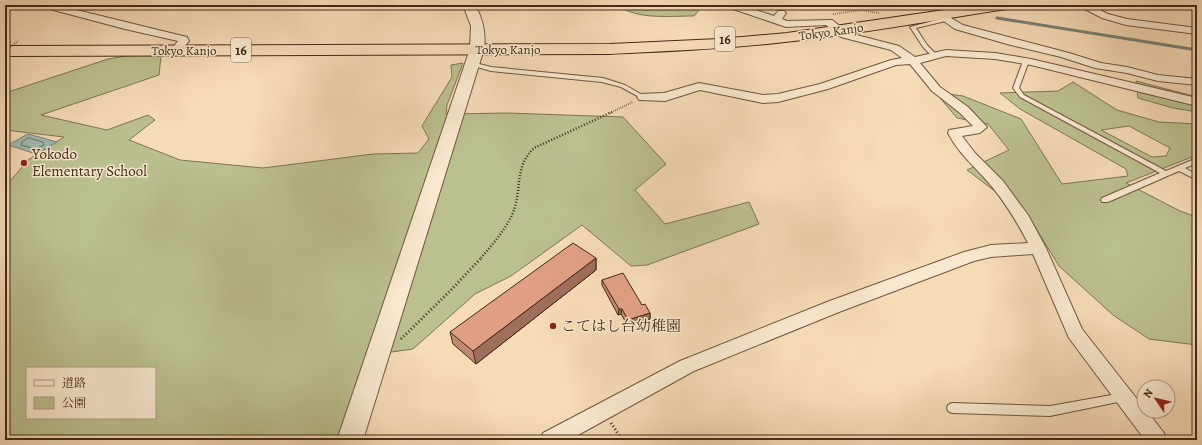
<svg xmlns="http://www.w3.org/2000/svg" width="1202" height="445" font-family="Alegreya,'Noto Serif JP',serif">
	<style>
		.green { fill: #bbc08f; stroke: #7e7553; fill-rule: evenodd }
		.water { fill: #9dbbb2; stroke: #798174 }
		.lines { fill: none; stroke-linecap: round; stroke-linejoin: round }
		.shore { stroke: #707264; stroke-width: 1 }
		.stream { stroke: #798174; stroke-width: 3 }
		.service-casing { stroke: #6f563f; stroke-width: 2 }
		.minor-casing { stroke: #6f563f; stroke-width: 2 }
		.tertiary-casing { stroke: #6f563f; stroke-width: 2 }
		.trunk-casing { stroke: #422a17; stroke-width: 2 }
		.path-far2 { stroke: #422a17; stroke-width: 2; stroke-dasharray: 0.5 1.5; stroke-linecap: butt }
		.path-far1 { stroke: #422a17; stroke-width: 2.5; stroke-dasharray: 1 2; stroke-linecap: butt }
		.path { stroke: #422a17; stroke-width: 3; stroke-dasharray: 1 2.5; stroke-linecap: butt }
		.service { fill: #f9e8d0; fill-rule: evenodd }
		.minor { fill: #f9e8d0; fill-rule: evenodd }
		.tertiary { fill: #f9e8d0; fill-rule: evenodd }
		.trunk { fill: #f6dbb7; fill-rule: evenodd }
		.path-bridge { stroke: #422a17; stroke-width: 2; stroke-dasharray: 0.5 1.5; stroke-linecap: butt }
		.wall { fill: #c18971; stroke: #422a17 }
		.shaded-wall { fill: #9d6f5c; stroke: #422a17 }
		.building { fill: #e09f83; stroke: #422a17 }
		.poi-dot { fill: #8f2418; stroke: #f9e8d0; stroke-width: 1.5 }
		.labels { text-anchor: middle; stroke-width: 3; stroke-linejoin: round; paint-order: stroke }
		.far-street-label { font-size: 13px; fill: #422a17; stroke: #f9e8d0 }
		.shield { fill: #f9e8d0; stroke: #79634e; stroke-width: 1 }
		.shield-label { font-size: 14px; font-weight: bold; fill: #422a17 }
		.poi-label { font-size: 15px; fill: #422a17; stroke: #f9e8d0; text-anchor: start }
	</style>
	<rect width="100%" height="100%" fill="#f6dbb7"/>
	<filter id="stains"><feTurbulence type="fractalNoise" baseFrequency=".005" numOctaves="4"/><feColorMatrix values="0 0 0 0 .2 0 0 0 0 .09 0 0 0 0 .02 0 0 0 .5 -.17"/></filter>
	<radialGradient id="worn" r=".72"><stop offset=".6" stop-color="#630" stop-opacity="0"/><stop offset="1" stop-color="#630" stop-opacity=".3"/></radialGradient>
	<path class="green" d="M617,5H697L699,10L694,16C670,16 637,20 617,5Z
		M132,55L161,56L159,75L41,115L107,130L148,115L155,120L129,140L180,160L263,168L373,154L418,153L429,139L422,126L452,77L451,65L463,63L447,105L446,114L507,113L623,117L666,164L635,190L665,224L749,202L759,224L647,265L631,266L582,225L511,276L475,294L413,349L370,355L349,440H5V187L28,160L64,137L5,130V93L108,59ZM27,368H155V418H27Z
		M1136,81L1197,97V112L1173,108L1138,98Z
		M1073,82L1117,110L1159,122L1197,124V155L1126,183L1180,211L1197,217V345L1149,339L1113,315L1059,266L1029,217L967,170L1009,150L988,124L957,118L935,92L963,96L1021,119L1062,184L1128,176L1126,169L1020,109L1000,93L1058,91ZM1129,126L1170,148L1166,156L1152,157L1101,130Z"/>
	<path class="water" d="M28,134L57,142L36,154L8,145Z"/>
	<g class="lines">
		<path class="shore" d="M29,138L43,142L44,145L36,149L21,145L22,142Z"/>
		<path class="stream" d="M997,18L1197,50"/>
		<g class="service-casing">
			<path id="service" d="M948,17L950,18V20L916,28L927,45L938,56L933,57L923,47L910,27Z
				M1026,59L1029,61L1019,88L1024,95L1166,171L1197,158V163L1185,168L1197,175V180L1179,171L1108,202H1102L1101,200L1102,198L1160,173L1020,97L1013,88L1023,61Z
				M472,62L491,67L603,78L625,85L646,97L643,99L641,98L621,87L602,82L491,71L470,65V63Z
				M1123,393L1127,394L1128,397L1127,400L1123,401L1050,416L952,413L948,411L947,408L948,405L952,403L1050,406Z"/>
		</g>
		<g class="minor-casing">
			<path id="minor" d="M40,5H56L187,37L189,41L179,53L175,54L170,51L178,41L125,29L42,7Z
				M729,5H740L774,16L778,11H784L786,13L782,19L787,21L832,20L849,33L899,46L915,57L946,50L995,53L1031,59L1197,98V106L1031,65L995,59L946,56L920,63L940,87L968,107L987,127L980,133L962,136L975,153L1003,181L1028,215L1046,248L1082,329L1144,408V411H1147L1164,433L1167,440H1145L1069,338L1033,254L991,257L974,261L839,312L694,371L569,440H540L543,433L680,361L827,302L964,252L991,245L1028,243C1018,224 1007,205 993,188C978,169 959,155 948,133L949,130L973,126L960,113L932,91L910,64L896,65L828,89L778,102L763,103L700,90L665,101L639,100L637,97L639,94L664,93L699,83L763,95L778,94L820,84L891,60L902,58L891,50L841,37L826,25L786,27L733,9Z
				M1077,5H1090L1108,14L1127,19L1197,28V34L1126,25L1102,18Z
				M941,12L963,25L1069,53L1101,63L1127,67L1158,75L1197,79V85L1158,81L1127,73L1095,68L1061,57L1007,44L955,29L938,17L936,15Z"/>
		</g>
		<g class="tertiary-casing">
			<path id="tertiary" d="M463,5H475C483,19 486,33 484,49L363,440H337L470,49L471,26Z"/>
		</g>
		<g class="trunk-casing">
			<path id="trunk" d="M978,5H1014L1012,8L1007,9C933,20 860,34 785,42C727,49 669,51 610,54L5,56V46L610,44L719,39L787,33Z"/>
		</g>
		<path class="path-far2" d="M833,14L862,10L879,13
			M610,113L633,102"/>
		<path class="path-far1" d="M481,258C492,245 505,230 512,215C523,191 513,168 534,148L612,112"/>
		<path class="path" d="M401,339L452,289L482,257
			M611,423L622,440"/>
		<use href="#service" class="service"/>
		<use href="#minor" class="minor"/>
		<use href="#tertiary" class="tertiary"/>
		<use href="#trunk" class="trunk"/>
		<path class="path-bridge" d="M5,51L18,41"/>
	</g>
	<path class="wall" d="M596,258V270L476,364L453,344L450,332Z
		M602,280L642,305L650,313V319L628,326L621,314L618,315L602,285Z"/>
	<path class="shaded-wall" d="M596,258V270L476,364L473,351Z
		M619,309H622L621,314L618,315Z
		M650,313V319L628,326V320Z"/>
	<path class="building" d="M573,243L596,258L473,351L450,332Z
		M623,273L642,305L645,304L650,313L628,320L622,309H619L602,280Z"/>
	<g class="poi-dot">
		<circle cx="24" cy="163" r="4"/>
		<circle cx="553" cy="326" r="4"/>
	</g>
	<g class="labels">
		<g class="far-street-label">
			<text transform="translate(831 31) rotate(-8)" y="5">Tokyo Kanjo</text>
			<text x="508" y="54">Tokyo Kanjo</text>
			<text x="184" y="55">Tokyo Kanjo</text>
		</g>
		<g class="shield">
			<rect x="715" y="27" width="20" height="24" rx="3"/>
			<rect x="231" y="38" width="20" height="24" rx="3"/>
		</g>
		<g class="shield-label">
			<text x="725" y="44">16</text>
			<text x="241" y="55">16</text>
		</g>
		<g class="poi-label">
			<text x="32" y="159">Yokodo<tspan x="32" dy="17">Elementary School</tspan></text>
			<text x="561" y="331">こてはし台幼稚園</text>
		</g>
	</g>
	<rect width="1202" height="445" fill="none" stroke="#f6dbb7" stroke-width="20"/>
	<rect x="6" y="6" width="1190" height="433" fill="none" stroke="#422a17" stroke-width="2"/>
	<rect x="10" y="10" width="1182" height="425" fill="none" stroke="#422a17"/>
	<rect x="26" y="367" width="130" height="52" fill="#f9e8d0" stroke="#b09c86"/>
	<rect x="34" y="380" width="20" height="6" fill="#f9e8d0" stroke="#b09c86"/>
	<text x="62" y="387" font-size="12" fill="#422a17">道路</text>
	<rect x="34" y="397" width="20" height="12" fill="#bbc08f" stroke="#b09c86"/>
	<text x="62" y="407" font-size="12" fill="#422a17">公園</text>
	<g transform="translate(1156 399) rotate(305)"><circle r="19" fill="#f9e8d0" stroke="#b09c86"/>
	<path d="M0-3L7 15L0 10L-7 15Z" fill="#8f2418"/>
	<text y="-6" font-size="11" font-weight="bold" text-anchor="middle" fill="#422a17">N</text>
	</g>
	<rect width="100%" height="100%" filter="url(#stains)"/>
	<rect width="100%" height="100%" fill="url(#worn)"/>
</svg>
